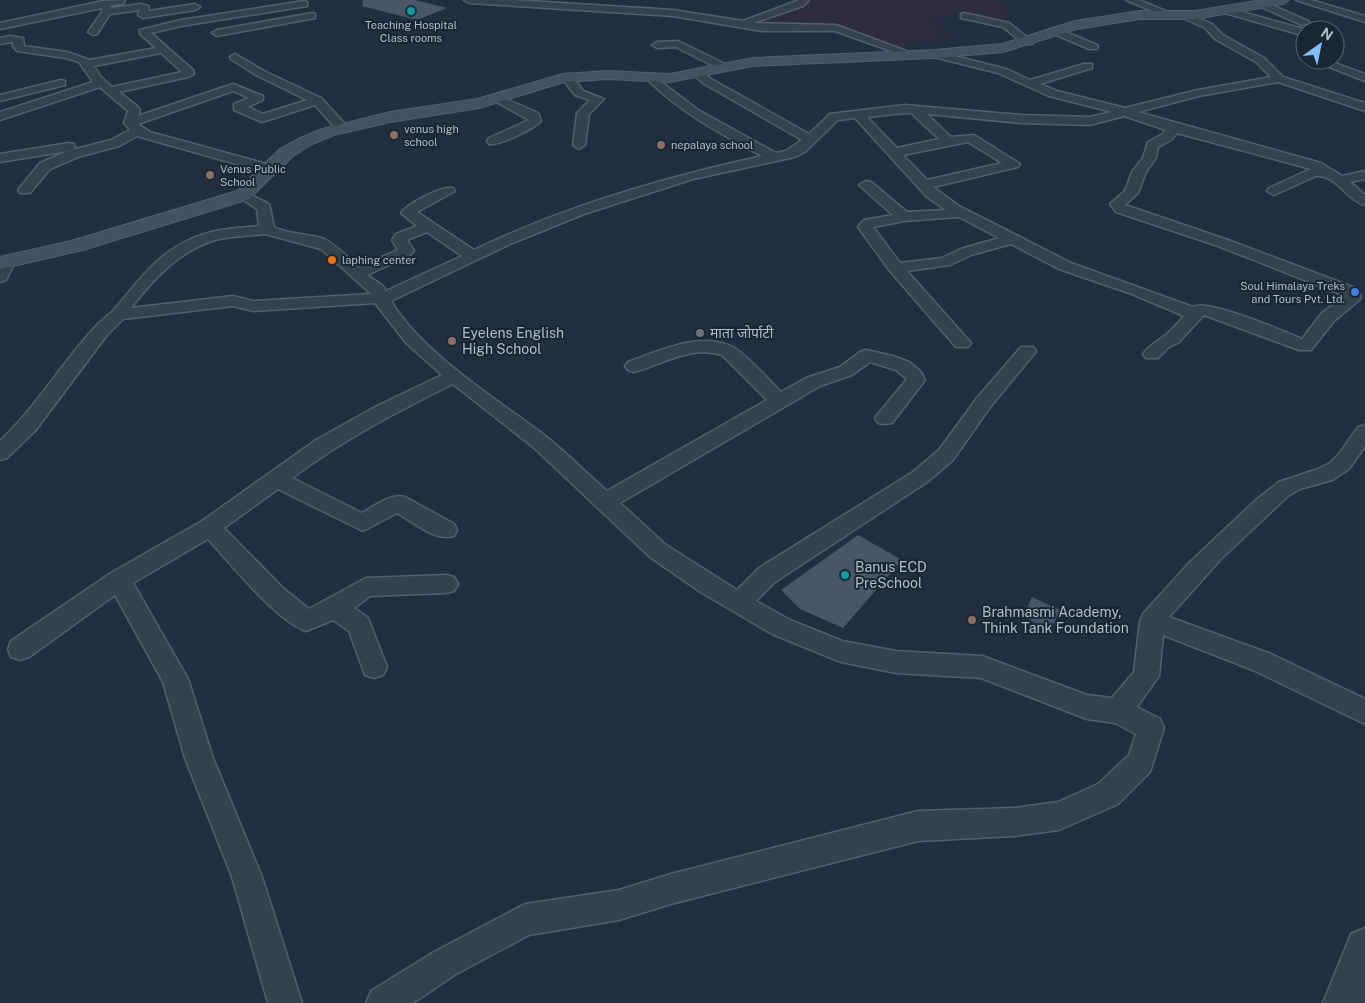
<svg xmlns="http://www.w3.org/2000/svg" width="1365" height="1003" font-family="'Public Sans','Noto Sans Devanagari',sans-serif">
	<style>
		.medical { fill: #2e2d3e }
		.building { fill: #475767 }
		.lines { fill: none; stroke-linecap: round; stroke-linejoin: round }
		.minor-casing { stroke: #535f6b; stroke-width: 3 }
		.tertiary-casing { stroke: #535f6b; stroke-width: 3 }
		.secondary-casing { stroke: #535f6b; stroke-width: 2 }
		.minor { fill: #35414d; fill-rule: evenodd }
		.tertiary { fill: #35414d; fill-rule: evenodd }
		.secondary { fill: #435161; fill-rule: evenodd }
		.culture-dot { fill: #0f9aa8; stroke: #1a2632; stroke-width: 2 }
		.education-dot { fill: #8d6e63; stroke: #1a2632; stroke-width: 2 }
		.food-dot { fill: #e8710a; stroke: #1a2632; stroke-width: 2 }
		.shop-dot { fill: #3f7fe0; stroke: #1a2632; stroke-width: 2 }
		.worship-dot { fill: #6b7280; stroke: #1a2632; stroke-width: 2 }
		.labels { text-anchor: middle; stroke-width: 4; stroke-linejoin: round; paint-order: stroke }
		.far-poi-label { font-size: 11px; fill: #b0bcc9; stroke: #1a2632; text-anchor: start }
		.poi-label { font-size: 14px; fill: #b0bcc9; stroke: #1a2632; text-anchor: start }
	</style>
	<rect width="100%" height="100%" fill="#21303e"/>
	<path class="medical" d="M809,0H998L1008,5L1004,12L1011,14L999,21L965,14L949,16L931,22L958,36L897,47L839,27H765L751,22L761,20Z"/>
	<path class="building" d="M363,0H415L447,8L417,20L362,6Z
		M858,535L902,560L843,628L800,609L781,590Z
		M1032,597L1060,610L1051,630L1023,617Z"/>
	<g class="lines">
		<g class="minor-casing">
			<path id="minor" d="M125,0L124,3L110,6L112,8L141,4L148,6L149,11L195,4L200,7L195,10L143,18L138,15L140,10L110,14L97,34L93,35L88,32L102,12V8L0,29V23L103,1Z
				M464,0H513L673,10L743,21L799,0H809L803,6L753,23L836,25L917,55L916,57H908L835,31H762L673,16L469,3Z
				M1126,0H1139L1175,15L1167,17Z
				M1296,0H1311L1365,16V22Z
				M304,1L307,2V6L181,26L151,33L193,70L194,74L188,77L119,92L138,107L140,110L138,116L233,84L263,96V100L248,107L263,114L307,100L256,75L231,59L230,57L235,54L264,71L321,98L346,125L348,128L346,131H338L315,105L262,122L234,110V104L249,98L233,91L138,124L150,132L274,166L276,169L274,172H264L137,136L119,146L78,157L50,169L30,193H20L18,190L40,163L68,151L111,140L130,130L124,123L128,111L100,87L0,120V112L93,82L79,62L66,58L17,51L13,46V42L0,44V38L10,36L23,38L24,46L67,52L90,60L156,48L140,34V30L181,20ZM161,53L182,72L112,87L100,76L94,66Z
				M1262,1L1308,21L1310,23L1302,25L1259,6L1257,4Z
				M1228,8L1307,30L1305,36L1225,13L1223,11Z
				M312,13L315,14V18L217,36L212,33L217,30Z
				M964,13L1009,23L1033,42L1032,44H1024L1003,27L961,18V14Z
				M1181,13H1187L1212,24L1223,35L1264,58L1283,77L1365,103V111L1278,82L1199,96L1138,112L1321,163L1342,176L1365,171V179L1350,182L1365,195V205C1346,200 1336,174 1316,176L1274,195L1267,191L1269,188L1311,169L1177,133L1171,140L1158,147L1156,158L1146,172L1138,193L1125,205L1228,240L1358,289L1361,297L1359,300L1334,321L1311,350H1299L1204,315L1178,343L1169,347L1158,358H1146L1143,354C1150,344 1159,341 1168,333C1174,328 1179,322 1184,316L1132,294L1059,269L1011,244L971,255L950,265L907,271L971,343L968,347H956L890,271L858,227L864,220L893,215L859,185L866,181L871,182L907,212L946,210L927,197L855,118L838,120L806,151L795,157L693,179L584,214L510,244L391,301C423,354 495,398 544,435C566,452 586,473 607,491L767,400L722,355C691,345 663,364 634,372L628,370L625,366L628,362C659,351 700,331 733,347C745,353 770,381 781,392L806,378L840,367L860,352L866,350L893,356L909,362L920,371L925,380L892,423L885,424L878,423L875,418L907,379L896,370L870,362L852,375L820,386L620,503L666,545L737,590L759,568L913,472L939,450L977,398L1021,347H1033L1036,351L1033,355L991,406L953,460L927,482L775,582L756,601L790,620L842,641L896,651L982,656L1087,695L1112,698L1134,672L1140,621L1143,614L1189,563L1256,500L1279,482L1318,469L1330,463L1339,454L1358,427L1365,425V446L1349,469L1332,480L1300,489L1288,496L1221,559L1169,617L1271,654L1365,699V724L1253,670L1163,635L1159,676L1137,707L1160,719L1164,728L1150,772L1118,804L1059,830L1014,836L918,841L671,904L619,920L529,935L456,974L413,1003H366L371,991L434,952L525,904L619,890L671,874L918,811L1014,808L1058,802L1098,784L1129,755L1136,734L1115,723L1087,719L981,678L896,673L841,662L772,634L699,591L650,557L533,447L453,384C396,412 343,440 292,478L362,513C375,506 390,493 405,497L454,524L457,530L454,536C436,542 413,522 397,513L363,531L278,489L224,528L284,589L309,609L366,578L446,575L454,577L458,584L454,591L446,593L370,596L354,608L368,618L387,667L383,675L374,678L365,675L349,631L333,620L306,631C275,620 231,564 208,539L133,583L188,679L213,758L262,877L302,1003H268L232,877L185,758L163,682L115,595L29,657L20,660L11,657L8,649L11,641L111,573L202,521L316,440L377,406L442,375L407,344L375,303L253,311L233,306L123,319L107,335L35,431L7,458L0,460V441C36,407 61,364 95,327C100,322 106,317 112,312C136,285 154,256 189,240C211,229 235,228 259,226L257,209L236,195L243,191L269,204L274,227C290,235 308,233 324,239C337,245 348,258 358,267L398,250L392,240L396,234L417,226L401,213C407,204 442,185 453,188L455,191L417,212L474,250C566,206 663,178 762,156C721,134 681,113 648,80V76L652,75L698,110L776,153L786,151L802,140L703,83L694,75V71H702L711,79L809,134L830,114L905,105L1022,115L1090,117L1112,112L1049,96L998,73L930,56L929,54L934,51L1006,69L1030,80L1084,64H1092V68L1040,84L1057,91L1125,108L1198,90L1271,77L1256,62L1215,39L1205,28L1181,17ZM905,113H911L939,139L897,148L867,117ZM927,114L1022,123L1090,125L1124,116L1166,130L1163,134L1148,142L1143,158L1132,172L1125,191L1110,204L1116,212L1218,246L1345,296L1322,313L1302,339C1283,331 1207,298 1193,307L1071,263L959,206L933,187L1018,167L1020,164L974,135L951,137ZM968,142L1002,163L927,180L903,155ZM959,217L999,238L961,249L942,258L900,263L873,227L904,221ZM427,232L462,256L386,291L383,286L367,275L409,256L414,251L407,240ZM265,234L321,249L371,294L253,301L233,296L131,308C153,279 179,251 215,240C231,236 248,236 265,234Z
				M1056,28L1097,45L1098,47L1097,49H1089L1052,33V29Z
				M678,41L729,66L730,68L725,71L721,70L676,47L657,48L652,45L657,42Z
				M1311,60H1326L1365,74V81Z
				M567,74L571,75L583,91L604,99L589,114L585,145L579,149L573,145L577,113L590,100L575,95L561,77Z
				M61,80L65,81V85L0,101V95Z
				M497,95L538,113L541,121C534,129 499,146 489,144L487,141L489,138L529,120L493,100V96Z
				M69,143L74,144L75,147L74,150L0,162V154Z
				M7,257L15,262L6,280L0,282V261Z"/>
		</g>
		<g class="tertiary-casing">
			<path id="tertiary" d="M1365,928V1003H1323L1351,934Z"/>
		</g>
		<g class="secondary-casing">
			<path id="secondary" d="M1262,0H1289L1283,4L1195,19H1140L1077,29L1003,52L934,58L753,66L670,82L607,79L564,82L479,108L390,122L334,135L310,145L292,157L249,199L83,250L0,269V257L71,241L237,191L280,149L298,139L322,129L390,112L477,99L563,74L607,71L670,74L753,58L934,50L1002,44L1075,21L1140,11H1195Z"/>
		</g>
		<use href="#minor" class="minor"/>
		<use href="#tertiary" class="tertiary"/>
		<use href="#secondary" class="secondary"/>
	</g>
	<g class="culture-dot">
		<circle cx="411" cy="11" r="5"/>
		<circle cx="845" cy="575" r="5"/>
	</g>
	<g class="education-dot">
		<circle cx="394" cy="135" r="5"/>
		<circle cx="661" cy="145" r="5"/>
		<circle cx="210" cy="175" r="5"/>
		<circle cx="452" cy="341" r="5"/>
		<circle cx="972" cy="620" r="5"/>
	</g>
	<circle class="food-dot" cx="332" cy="260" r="5"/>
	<circle class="shop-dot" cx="1355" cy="292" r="5"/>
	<circle class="worship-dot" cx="700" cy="333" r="5"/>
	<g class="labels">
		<g class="far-poi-label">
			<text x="411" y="29" text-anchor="middle">Teaching Hospital<tspan x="411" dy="13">Class rooms</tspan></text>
			<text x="404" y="133">venus high<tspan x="404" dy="13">school</tspan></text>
			<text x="671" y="149">nepalaya school</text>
			<text x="220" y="173">Venus Public<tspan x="220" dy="13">School</tspan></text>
			<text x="342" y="264">laphing center</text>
			<text x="1345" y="290" text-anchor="end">Soul Himalaya Treks<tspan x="1345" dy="13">and Tours Pvt. Ltd.</tspan></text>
		</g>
		<g class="poi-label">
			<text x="462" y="338">Eyelens English<tspan x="462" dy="16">High School</tspan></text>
			<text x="710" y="338">माता जोर्पाटी</text>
			<text x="855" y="572">Banus ECD<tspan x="855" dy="16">PreSchool</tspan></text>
			<text x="982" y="617">Brahmasmi Academy,<tspan x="982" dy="16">Think Tank Foundation</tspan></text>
		</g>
	</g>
	<g transform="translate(1320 45) rotate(33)"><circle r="24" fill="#1a2632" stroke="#56626e"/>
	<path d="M0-4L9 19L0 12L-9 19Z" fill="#7fbdff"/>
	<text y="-8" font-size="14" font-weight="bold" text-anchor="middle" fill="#b0bcc9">N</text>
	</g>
</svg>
